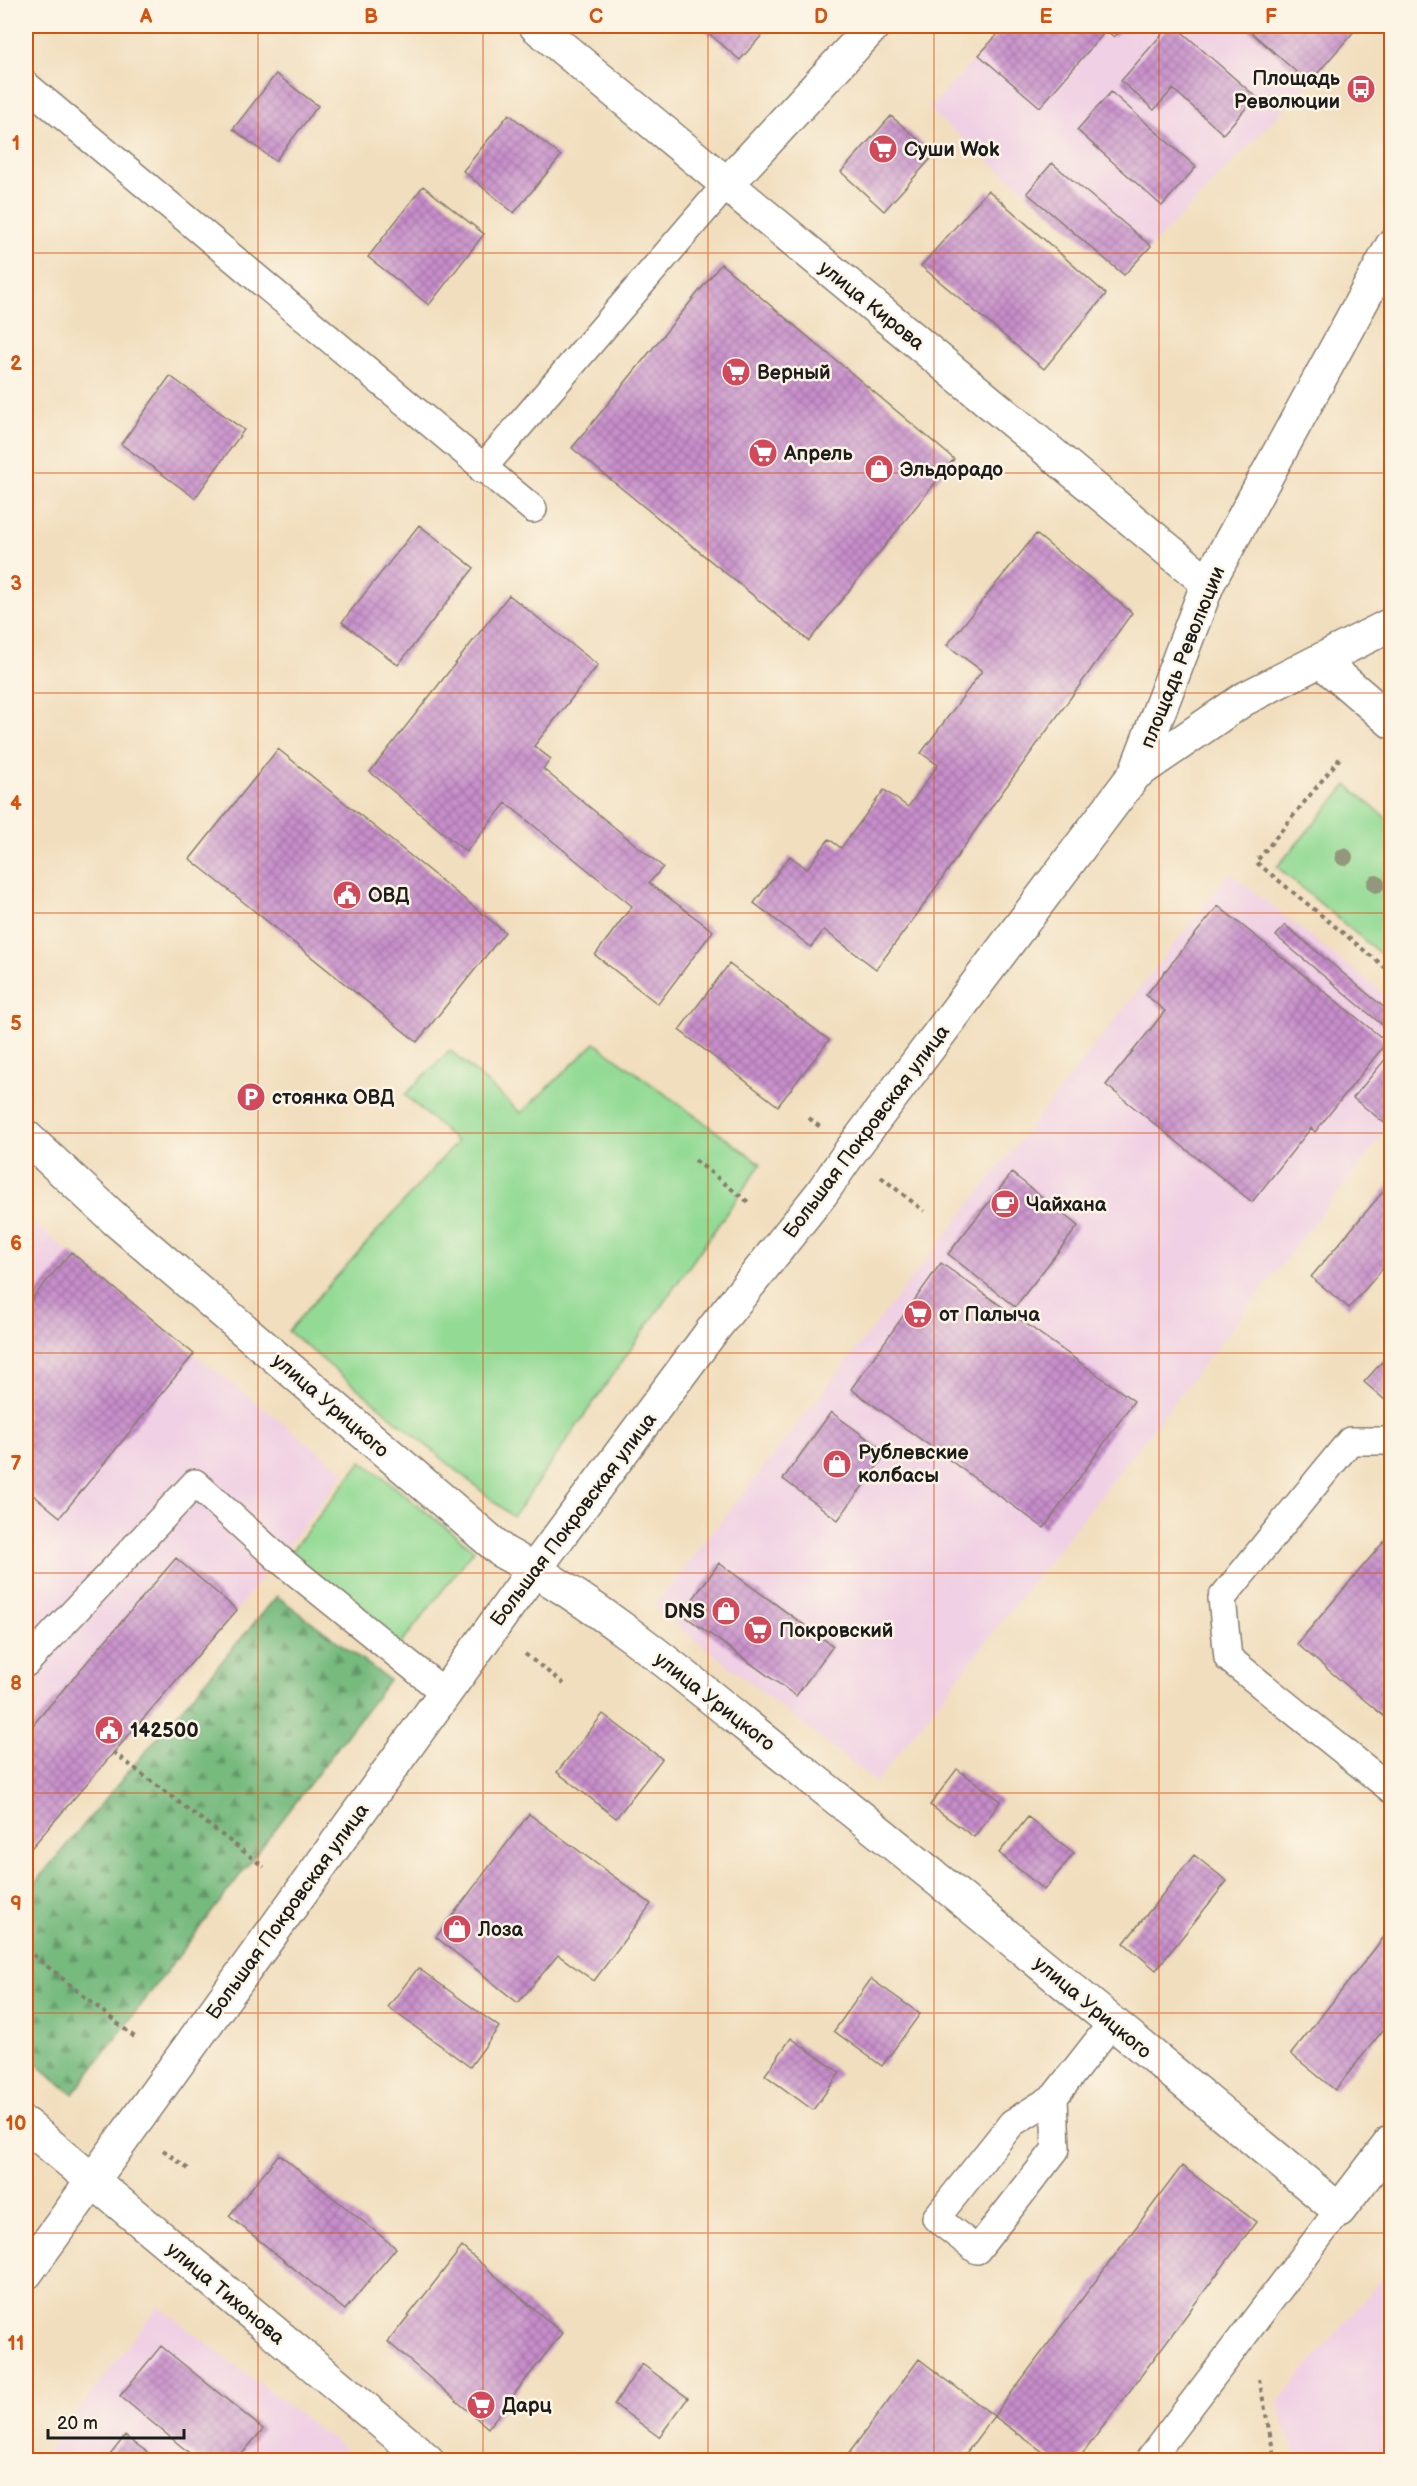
<svg xmlns="http://www.w3.org/2000/svg" width="1417" height="2486" font-family="'Balsamiq Sans',sans-serif">
	<style>
		.built { fill: #f0d0e4 }
		.green { fill: #93da94; stroke: #587b58; stroke-width: 1.5 }
		.forest { fill: url(#forest-firs); stroke: #496b4d; stroke-width: 1.5 }
		.building { fill: url(#building-cross-hatch) }
		.lines { fill: none; stroke-linecap: round; stroke-linejoin: round }
		.service-casing { stroke: #867d6d; stroke-width: 30 }
		.minor-casing { stroke: #867d6d; stroke-width: 36 }
		.tertiary-casing { stroke: #867d6d; stroke-width: 36 }
		.secondary-casing { stroke: #867d6d; stroke-width: 36 }
		.path { stroke: #867d6d; stroke-width: 4; stroke-dasharray: 4.5 4.5; stroke-linecap: butt }
		.service { stroke: #fff; stroke-width: 27 }
		.minor { stroke: #fff; stroke-width: 33 }
		.tertiary { stroke: #fff; stroke-width: 33 }
		.secondary { stroke: #fff; stroke-width: 33 }
		.tree { fill: #93987c }
		.grid { fill: none; stroke: #d4530e; stroke-width: 1.5; stroke-opacity: 0.55 }
		.labels { text-anchor: middle; stroke-width: 5; stroke-linejoin: round; paint-order: stroke }
		.poi-label { font-size: 20px; font-weight: bold; fill: #1c1c1c; stroke: #fcf5e5; text-anchor: start }
		.street-label { font-size: 20px; fill: #1c1c1c; stroke: #fcf5e5 }
		.neatline { fill: none; stroke: #d4530e; stroke-width: 2 }
		.grid-label { font-size: 20px; text-anchor: middle; font-weight: bold; fill: #d4530e }
	</style>
	<defs>
		<pattern id="forest-firs" width="22" height="20" patternUnits="userSpaceOnUse" patternTransform="scale(1.5)"><rect width="22" height="20" fill="#76ba7e"/><path d="M5 1l3.5 6h-7zM16 11l3.5 6h-7z" fill="#609666"/></pattern>
		<pattern id="building-cross-hatch" width="8" height="8" patternUnits="userSpaceOnUse" patternTransform="scale(1.5)"><rect width="8" height="8" fill="#c78ecb"/><path d="M0 0l8 8M0 8l8-8" fill="none" stroke="#a173a4"/></pattern>
	</defs>
	<rect width="100%" height="100%" fill="#fcf5e5"/>
	<filter id="ink" filterUnits="userSpaceOnUse"><feTurbulence type="fractalNoise" baseFrequency=".0167" numOctaves="2"/><feDisplacementMap in="SourceGraphic" scale="12" xChannelSelector="R" yChannelSelector="G"/><feConvolveMatrix kernelMatrix="1 2 1 2 8 2 1 2 1" color-interpolation-filters="sRGB"/></filter>
	<filter id="wash" filterUnits="userSpaceOnUse"><feTurbulence type="fractalNoise" baseFrequency=".008" numOctaves="4" result="noise"/><feDisplacementMap in="SourceGraphic" scale="24" xChannelSelector="R" yChannelSelector="G"/><feGaussianBlur stdDeviation="1.35" result="paint"/><feColorMatrix in="noise" values="0 0 0 0 0 0 0 0 0 0 0 0 0 0 0 0 0 1.4 0 .05"/><feComposite in="paint" operator="in"/></filter>
	<g filter="url(#wash)">
		<rect width="100%" height="100%" fill="#f1debe"/>
		<path class="built" d="M1125,26H1243L1309,83L1124,275L928,109L979,55L1040,106L1102,35L1114,37Z
			M1230,873L1391,1000V1125L876,1782L654,1607Z
			M26,1217L194,1354L345,1472L237,1610L26,1854Z
			M1391,2268V2460H1297L1277,2403Z
			M158,2306L359,2460H41Z"/>
		<path class="green" d="M1347,785L1391,822V963L1277,867Z
			M595,1043L761,1164L513,1517L288,1331L457,1142L405,1095L450,1050L521,1113Z
			M362,1461L474,1550L397,1649L285,1559Z"/>
		<path class="forest" d="M277,1596L389,1680L73,2094L26,2056V1893Z"/>
		<g id="blocks">
			<path class="building" d="M700,26H770L740,60Z
				M1005,26H1090L1102,35L1040,107L979,55Z
				M1101,26H1125L1114,37Z
				M1169,26H1175L1256,97L1223,134L1173,89L1154,110L1121,81Z
				M1244,26H1354L1357,28L1309,83Z
				M276,74L318,106L275,161L233,129Z
				M1111,92L1196,167L1162,206L1077,130Z
				M509,114L561,156L514,213L463,171Z
				M891,116L935,154L884,211L841,172Z
				M1052,163L1151,246L1124,275L1027,193Z
				M423,186L484,234L429,305L368,257Z
				M988,190L1106,294L1044,369L921,266Z
				M721,264L954,459L809,641L572,448Z
				M170,376L244,430L195,498L121,444Z
				M419,525L474,568L398,665L342,622Z
				M1036,534L1132,613L993,805L921,909L876,969L824,930L811,947L754,903L790,856L807,869L829,839L841,848L884,790L908,807L938,765L921,753L982,671L947,645Z
				M509,595L598,665L534,746L551,759L543,769L663,867L649,883L713,931L658,1004L595,955L632,906L506,803L466,852L370,772Z
				M278,749L505,932L417,1042L190,859Z
				M1218,906L1387,1042L1315,1132L1311,1128L1252,1202L1106,1085L1165,1011L1146,995Z
				M1285,925L1392,1014V1033L1276,936Z
				M729,964L829,1040L778,1106L679,1030Z
				M1392,1051V1129L1353,1098Z
				M1012,1173L1078,1226L1015,1307L948,1254Z
				M1392,1181V1258L1349,1308L1311,1277Z
				M71,1252L194,1354L60,1517L26,1489V1306Z
				M941,1263L1134,1401L1044,1528L851,1389Z
				M1392,1351V1406L1364,1382Z
				M831,1412L887,1453L838,1520L783,1479Z
				M1392,1532V1723L1297,1644Z
				M176,1558L237,1610L26,1854V1733Z
				M719,1563L833,1646L796,1696L682,1614Z
				M603,1714L662,1759L616,1818L557,1772Z
				M957,1769L1001,1801L974,1837L930,1805Z
				M529,1814L651,1904L594,1981L558,1955L518,2003L436,1937Z
				M1028,1817L1074,1853L1044,1890L999,1853Z
				M1194,1855L1227,1881L1156,1970L1124,1943Z
				M1392,1927V2019L1335,2090L1291,2054Z
				M418,1968L499,2027L470,2067L388,2007Z
				M871,1979L920,2014L882,2066L834,2031Z
				M791,2038L840,2073L813,2110L765,2075Z
				M279,2154L396,2248L345,2310L229,2216Z
				M1182,2166L1256,2222L1078,2460H1054L994,2416Z
				M462,2247L562,2333L488,2428L388,2342Z
				M161,2346L263,2429L237,2460H198L120,2396Z
				M919,2359L994,2416L961,2460H844Z
				M642,2364L688,2398L659,2437L614,2404Z
				M125,2436L158,2460H106Z"/>
		</g>
	</g>
	<g filter="url(#ink)">
		<use href="#blocks" fill-opacity="0" stroke="#867d6d" stroke-width="1.5"/>
		<g class="lines">
			<g class="service-casing">
				<path id="service" d="M26,85L533,509
					M482,469L726,185
					M1392,1441H1350L1222,1598L1228,1658L1392,1790
					M26,1663L195,1483L278,1558L445,1693
					M1054,2097L1056,2149L977,2250L936,2218L1012,2123L1054,2097L1112,2023
					M1149,2460L1339,2210"/>
			</g>
			<g class="minor-casing">
				<path id="minor" d="M536,26L1208,583
					M726,185L873,26
					M26,1137L116,1220L503,1552C613,1612 708,1696 805,1773C986,1916 1162,2064 1339,2210L1392,2141
					M26,2125L427,2460"/>
			</g>
			<g class="tertiary-casing">
				<path id="tertiary" d="M1321,661L1392,722"/>
			</g>
			<g class="secondary-casing">
				<path id="secondary" d="M1135,774L1244,699L1392,624
					M26,2273L534,1570L715,1327L821,1194L850,1152L1135,774L1208,583L1392,246"/>
			</g>
			<path class="path" d="M1340,758L1256,862L1392,973
				M809,1118L820,1127
				M695,1160L748,1202
				M881,1177L924,1211
				M525,1654L564,1684
				M113,1752L264,1867
				M26,1949L137,2039
				M163,2150L191,2171
				M1259,2379L1275,2460"/>
			<use href="#service" class="service"/>
			<use href="#minor" class="minor"/>
			<use href="#tertiary" class="tertiary"/>
			<use href="#secondary" class="secondary"/>
		</g>
		<g class="tree">
			<circle cx="1344" cy="857" r="9"/>
			<circle cx="1376" cy="884" r="9"/>
		</g>
	</g>
	<path class="grid" d="M258,26V2460M483,26V2460M708,26V2460M934,26V2460M1159,26V2460M26,253H1392M26,473H1392M26,693H1392M26,913H1392M26,1133H1392M26,1353H1392M26,1573H1392M26,1793H1392M26,2013H1392M26,2233H1392"/>
	<defs>
		<g id="bus-disc" transform="scale(1.5)"><circle r="9.5" fill="#d1495b" stroke="#fcf5e5"/><path d="M-5-6H5V4H4V6H2V4H-2V6H-4V4H-5ZM-3.5-4V0h7V-4ZM-3.5 1.2v1.5H-2V1.2ZM2 1.2v1.5H3.5V1.2Z" fill="#fff"/></g>
		<g id="supermarket-disc" transform="scale(1.5)"><circle r="9.5" fill="#d1495b" stroke="#fcf5e5"/><path d="M-6-5.5h2.5l.6 2H6L4.5 2H-2.5L-4.4-4H-6ZM-1.5 3.2a1.3 1.3 0 1 0 .1 0ZM3 3.2a1.3 1.3 0 1 0 .1 0Z" fill="#fff"/></g>
		<g id="shop-disc" transform="scale(1.5)"><circle r="9.5" fill="#d1495b" stroke="#fcf5e5"/><path d="M-5-2.5h2.3a2.7 3.5 0 0 1 5.4 0H5L5.5 6h-11ZM-1.5-2.5h3a1.5 2.3 0 0 0-3 0Z" fill="#fff"/></g>
		<g id="civic-disc" transform="scale(1.5)"><circle r="9.5" fill="#d1495b" stroke="#fcf5e5"/><path d="M-.6-6.5H3V-4.5H.6V-3L4-1V1h2V6H-6V1h2V-1L-.6-3ZM-1.2 2.5V6h2.4V2.5Z" fill="#fff"/></g>
		<g id="parking-disc" transform="scale(1.5)"><circle r="9.5" fill="#d1495b" stroke="#fcf5e5"/><path d="M-3.5-5.5H1a3.5 3.5 0 0 1 0 7H-1V5.5H-3.5ZM-1-3.4V-.6H.8a1.4 1.4 0 0 0 0-2.8Z" fill="#fff"/></g>
		<g id="cafe-disc" transform="scale(1.5)"><circle r="9.5" fill="#d1495b" stroke="#fcf5e5"/><path d="M-5.5-4.5H6V0H3Q3 3.5 0 3.5H-2.5Q-5.5 3.5-5.5 0ZM3-3.2v2h1.7v-2ZM-6 4.5H4V6H-6Z" fill="#fff"/></g>
	</defs>
	<g fill-rule="evenodd">
		<use href="#bus-disc" x="1361" y="89"/>
		<use href="#supermarket-disc" x="883" y="149"/>
		<use href="#supermarket-disc" x="736" y="372"/>
		<use href="#supermarket-disc" x="763" y="453"/>
		<use href="#shop-disc" x="879" y="469"/>
		<use href="#civic-disc" x="347" y="895"/>
		<use href="#parking-disc" x="251" y="1097"/>
		<use href="#cafe-disc" x="1005" y="1204"/>
		<use href="#supermarket-disc" x="918" y="1314"/>
		<use href="#shop-disc" x="837" y="1464"/>
		<use href="#shop-disc" x="726" y="1611"/>
		<use href="#supermarket-disc" x="758" y="1630"/>
		<use href="#civic-disc" x="109" y="1730"/>
		<use href="#shop-disc" x="457" y="1929"/>
		<use href="#supermarket-disc" x="481" y="2405"/>
	</g>
	<g class="labels">
		<g class="poi-label">
			<text x="1340" y="85" text-anchor="end">Площадь<tspan x="1340" dy="23">Революции</tspan></text>
			<text x="904" y="156">Суши Wok</text>
			<text x="757" y="379">Верный</text>
			<text x="784" y="460">Апрель</text>
			<text x="900" y="476">Эльдорадо</text>
			<text x="368" y="902">ОВД</text>
			<text x="272" y="1104">стоянка ОВД</text>
			<text x="1026" y="1211">Чайхана</text>
			<text x="939" y="1321">от Палыча</text>
			<text x="858" y="1459">Рублевские<tspan x="858" dy="23">колбасы</tspan></text>
			<text x="705" y="1618" text-anchor="end">DNS</text>
			<text x="779" y="1637">Покровский</text>
			<text x="130" y="1737">142500</text>
			<text x="478" y="1936">Лоза</text>
			<text x="502" y="2412">Дарц</text>
		</g>
		<g class="street-label">
			<text transform="translate(872 305) rotate(39)" y="7">улица Кирова</text>
			<text transform="translate(1182 657) rotate(-68)" y="7">площадь Революции</text>
			<text transform="translate(866 1131) rotate(-53)" y="7">Большая Покровская улица</text>
			<text transform="translate(331 1405) rotate(41)" y="7">улица Урицкого</text>
			<text transform="translate(573 1519) rotate(-53)" y="7">Большая Покровская улица</text>
			<text transform="translate(715 1701) rotate(38)" y="7">улица Урицкого</text>
			<text transform="translate(287 1911) rotate(-54)" y="7">Большая Покровская улица</text>
			<text transform="translate(1093 2007) rotate(40)" y="7">улица Урицкого</text>
			<text transform="translate(226 2293) rotate(40)" y="7">улица Тихонова</text>
		</g>
	</g>
	<rect width="1417" height="2486" fill="none" stroke="#fcf5e5" stroke-width="66"/>
	<path d="M48 2429v9h136v-9" fill="none" stroke="#1c1c1c" stroke-width="3"/>
	<text x="57" y="2429" font-size="18" fill="#1c1c1c" stroke="#fcf5e5" stroke-width="4.5" paint-order="stroke">20 m</text>
	<rect x="33" y="33" width="1351" height="2420" class="neatline"/>
	<g class="grid-label">
		<text x="146" y="23">A</text>
		<text x="371" y="23">B</text>
		<text x="596" y="23">C</text>
		<text x="821" y="23">D</text>
		<text x="1046" y="23">E</text>
		<text x="1271" y="23">F</text>
		<text x="16" y="150">1</text>
		<text x="16" y="370">2</text>
		<text x="16" y="590">3</text>
		<text x="16" y="810">4</text>
		<text x="16" y="1030">5</text>
		<text x="16" y="1250">6</text>
		<text x="16" y="1470">7</text>
		<text x="16" y="1690">8</text>
		<text x="16" y="1910">9</text>
		<text x="16" y="2130">10</text>
		<text x="16" y="2350">11</text>
	</g>
</svg>
